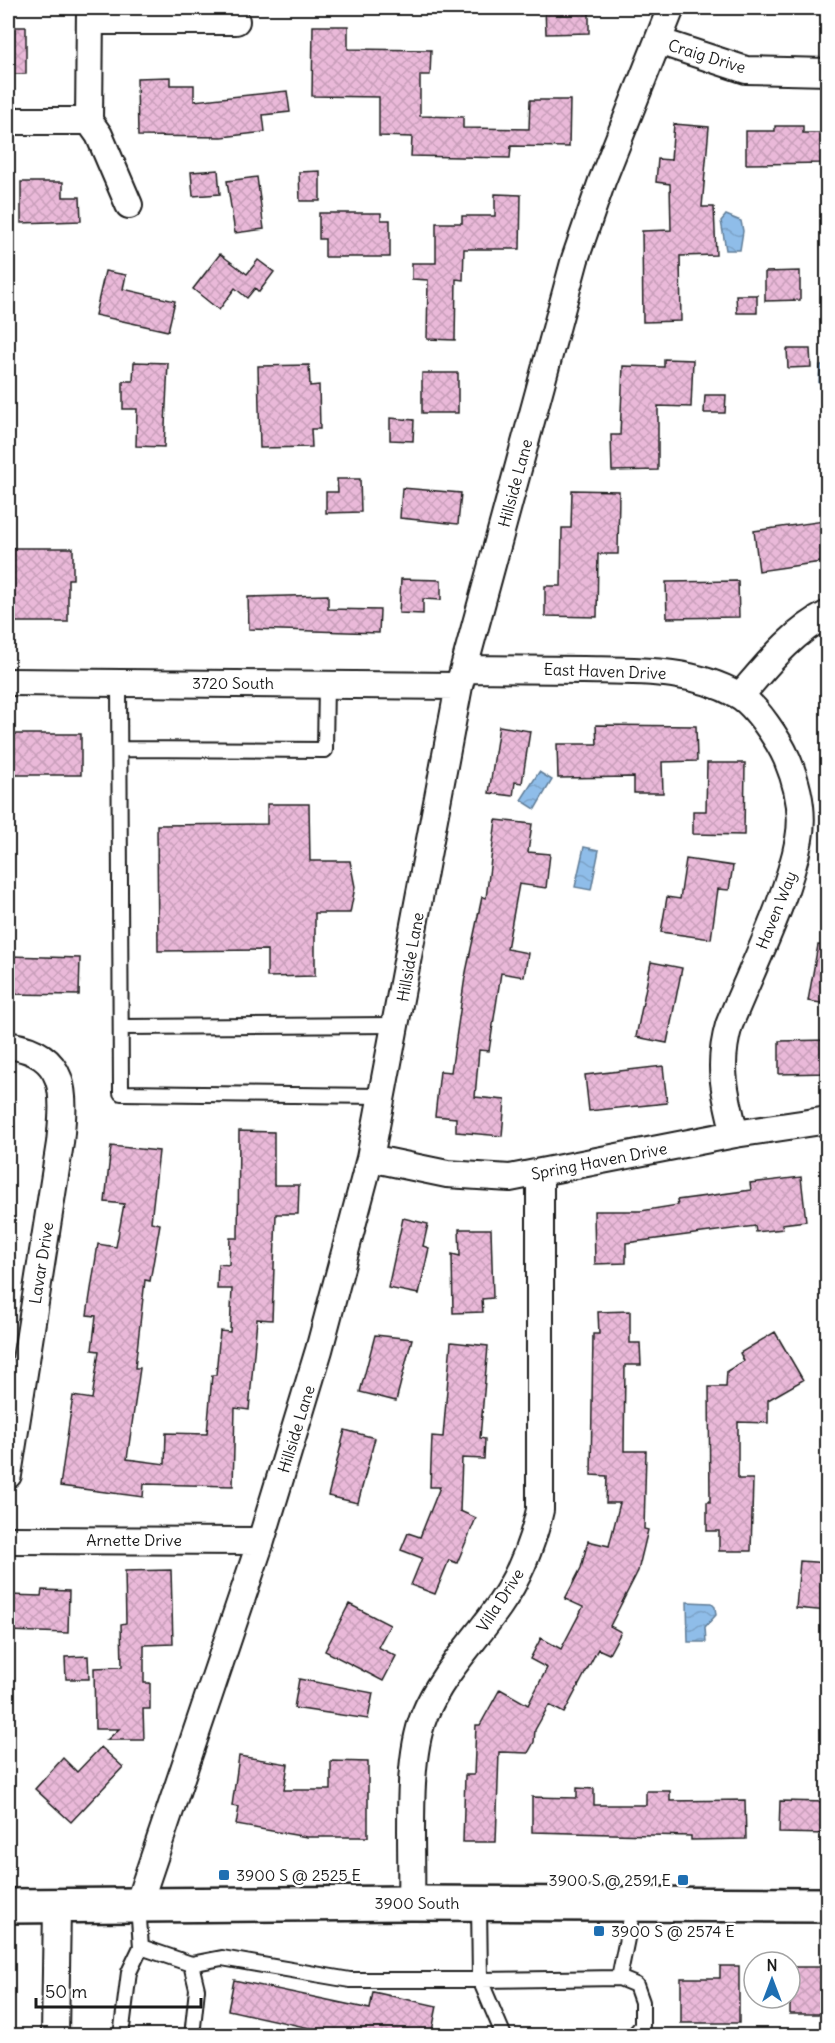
<svg xmlns="http://www.w3.org/2000/svg" width="835" height="2043" font-family="Delius,sans-serif">
	<style>
		.water { fill: url(#water-waves); stroke: #617d97; stroke-width: 1.5 }
		.building { fill: url(#building-cross-hatch); stroke: #1c1c1c; stroke-width: 1.5 }
		.lines { fill: none; stroke-linecap: round; stroke-linejoin: round }
		.lane-casing { stroke: #1c1c1c; stroke-width: 18 }
		.street-casing { stroke: #1c1c1c; stroke-width: 30 }
		.secondary-casing { stroke: #1c1c1c; stroke-width: 38 }
		.lane { stroke: #fff; stroke-width: 14 }
		.street { stroke: #fff; stroke-width: 26 }
		.secondary { stroke: #fff; stroke-width: 33 }
		.poi-dot { fill: #1f6fb2; stroke: #fff; stroke-width: 2 }
		.labels { text-anchor: middle; stroke-width: 4.5; stroke-linejoin: round; paint-order: stroke }
		.street-label { font-size: 16px; fill: #1c1c1c; stroke: #fff }
		.poi-label { font-size: 16px; fill: #1c1c1c; stroke: #fff; text-anchor: start }
	</style>
	<defs>
		<pattern id="water-waves" width="16" height="10" patternUnits="userSpaceOnUse" patternTransform="scale(1.5)"><rect width="16" height="10" fill="#8fbde9"/><path d="M0 5q4-4 8 0t8 0" fill="none" stroke="#7ba2c7"/></pattern>
		<pattern id="building-cross-hatch" width="8" height="8" patternUnits="userSpaceOnUse" patternTransform="scale(1.5)"><rect width="8" height="8" fill="#eab9d9"/><path d="M0 0l8 8M0 8l8-8" fill="none" stroke="#c89eba"/></pattern>
	</defs>
	<rect width="100%" height="100%" fill="#fff"/>
	<filter id="ink" filterUnits="userSpaceOnUse"><feTurbulence type="fractalNoise" baseFrequency=".0167" numOctaves="2"/><feDisplacementMap in="SourceGraphic" scale="12" xChannelSelector="R" yChannelSelector="G"/><feConvolveMatrix kernelMatrix="1 2 1 2 8 2 1 2 1" color-interpolation-filters="sRGB"/></filter>
	<g filter="url(#ink)">
		<path class="water" d="M726,215L741,221L743,231L740,250H726L721,221Z
			M820,365H827V383H819Z
			M539,772L552,780L535,809L521,800Z
			M584,847L599,850L591,890L575,887Z
			M687,1602L711,1603L715,1607L716,1615L705,1627L706,1642H688Z"/>
		<path class="building" d="M545,8H589V33L546,34Z
			M313,26H348V49L431,50L430,75H420V116L463,117V128L529,129L530,100H570L569,147L511,146L510,158L411,156L412,137L379,136V97L312,96Z
			M8,27H26V74H8Z
			M170,77V85H194V101L287,91L290,112L263,115L265,132L222,137L138,136L137,78Z
			M674,124L709,127L702,207H714L716,255L680,256L681,321L643,322L642,231L671,230L670,184L656,182L658,159L671,160Z
			M775,126H803V133H825V163L746,164V131H775Z
			M218,170L220,194L193,196L191,172Z
			M320,171V201H300L299,172Z
			M257,177L264,229L235,233L227,181Z
			M21,182H63V197H80L81,221L21,223Z
			M495,194L521,195L520,249H464L463,280L456,279L455,340L427,339L428,280L412,279V263H436V223H462V216H495Z
			M319,213H381V220H390V257H325V239H319Z
			M220,254L247,274L258,260L274,272L259,292L255,288L247,298L235,288L219,310L193,289Z
			M105,271L126,275L123,289L175,301L168,331L95,315Z
			M800,271V300L765,301V272Z
			M736,295H757V313H737Z
			M787,349H810L811,367L788,368Z
			M664,359L693,360L691,407L658,406V470L612,471L611,435H620L623,366L664,367Z
			M134,362L168,363L164,447L136,446L137,409H123V381H133Z
			M309,365L310,386L319,385L320,429H311L312,447L260,448L258,366Z
			M422,373H458V413H422Z
			M705,395H726L725,413H704Z
			M390,418L414,420L413,441L390,440Z
			M337,479H360L361,512L326,513V492H338Z
			M402,488L461,493L458,524L400,518Z
			M572,490L619,491L618,554H598L597,617L545,616V586H561L562,528H571Z
			M824,521L828,561L759,571L754,531Z
			M8,548H73V579H68V622H15L14,596H8Z
			M401,579L441,580V600L423,599V614L399,613Z
			M738,581L739,617L667,618L666,582Z
			M328,595V609L380,610L379,633L249,629L248,597Z
			M596,725L696,726L697,761L662,762L663,793H634V777L558,778L557,744H597Z
			M499,726L530,731L522,783L515,782L513,796L489,793Z
			M11,734H81V775H11Z
			M707,763H745L744,835L693,834V811H706Z
			M267,804H309L310,861H350L355,887L350,913H315V976L267,977V950L158,951L157,825L267,824Z
			M496,820L532,824L528,852L550,854L546,888L519,884L507,949L528,953L524,977L501,973L489,1051L479,1050L475,1097L505,1100L502,1136L456,1132V1118L435,1116L440,1071L451,1072L465,977L482,897L486,898Z
			M686,859L733,866L729,890L718,889L711,939L661,932L667,897L680,899Z
			M818,945L828,946V1004L808,1001Z
			M8,956L80,958L79,995L8,994Z
			M651,962L682,968L667,1043L636,1037Z
			M828,1040V1073L779,1074V1041Z
			M663,1066L667,1103L589,1111L585,1075Z
			M239,1131L274,1132V1185H299L298,1214H276L272,1320L257,1319L249,1410L235,1408L233,1486L144,1484L143,1497L60,1486L73,1396L92,1399L99,1351L92,1350L96,1316L87,1315L98,1244L116,1247L124,1204L105,1202L111,1146L159,1151L151,1222L160,1224L150,1281L145,1280L135,1368H140L127,1459L165,1464L166,1433L207,1434L212,1375H216L220,1331L230,1332L232,1289H217L218,1264L229,1265L230,1238H238Z
			M801,1177L806,1221L782,1224L783,1229L756,1232L755,1226L626,1243V1263L595,1264L594,1211H641L678,1205L677,1200L751,1190L750,1183Z
			M403,1218L428,1224L423,1246L429,1248L419,1294L388,1288Z
			M459,1229H491L493,1298L482,1299L483,1312L453,1313L452,1254L460,1256Z
			M630,1311V1343H640L641,1365H625L624,1451H646L644,1529L648,1530L638,1571L610,1626L621,1632L609,1654L598,1649L564,1713L549,1705L535,1730L534,1742L528,1753L499,1752L496,1842H463L465,1775H474L476,1725H480L500,1689L528,1705L547,1668L530,1659L541,1638L561,1649L583,1607L565,1599L581,1568L588,1541L609,1546L620,1503H606L607,1476L591,1475L593,1334H599L598,1312Z
			M775,1332L803,1380L768,1400V1423L738,1422V1479H753L751,1551H719V1531H707V1502H710L709,1387H726L727,1371L744,1361L740,1353Z
			M375,1335L412,1339L396,1401L360,1392Z
			M451,1342L488,1346L480,1438L485,1439L484,1459L462,1458L460,1511L476,1518L457,1563L449,1560L435,1594L411,1585L422,1558L401,1550L408,1533L420,1537L440,1487H430L432,1436L443,1437Z
			M345,1430L375,1438L358,1503L328,1496Z
			M800,1561L828,1563V1611L796,1608Z
			M171,1570L173,1644L144,1645V1683H150V1709H143L144,1740H107L119,1729H95L94,1668L122,1667L121,1624L126,1623L125,1571Z
			M42,1590L69,1591L68,1633L8,1631V1595L41,1596Z
			M349,1604L390,1625L378,1647L396,1656L383,1681L325,1651Z
			M88,1656L89,1679H66L65,1657Z
			M299,1679L373,1693L368,1719L294,1708Z
			M101,1747L123,1767L71,1822L35,1789L63,1758L77,1772Z
			M239,1756L288,1764L284,1790H331V1761L368,1762V1837H307L236,1825L239,1807L232,1806Z
			M577,1788L594,1789V1805H646V1791H670V1801L745,1800L746,1839L691,1840V1836L532,1832V1797L577,1798Z
			M780,1801L828,1802V1834L779,1833Z
			M720,1966H739V2023H681V1978H720Z
			M790,1967H828V2014H790Z
			M234,1980L370,2009L373,1992L437,2006L431,2036H313L314,2029L228,2010Z"/>
		<g class="lines">
			<g class="lane-casing">
				<path id="lane" d="M119,682L121,1093L383,1096
					M120,749L325,750L326,683
					M121,1027L397,1025
					M141,1947L191,1964L222,1958L350,1980H480L479,1903
					M191,1964L197,1989L192,2036
					M619,1978L636,1985L642,2002V2026L633,2036
					M121,2036L129,1972L141,1947L138,1905
					M504,2036L480,1980L619,1978L634,1904"/>
			</g>
			<g class="street-casing">
				<path id="street" d="M90,21H236
					M658,41L746,70L828,72
					M8,121H89
					M89,121L90,8
					M89,121L99,135L129,205
					M465,669C504,669 544,670 583,670C636,671 690,668 738,695C756,705 779,741 787,759C797,783 804,813 799,839C788,898 752,968 729,1025C717,1067 725,1093 735,1134
					M8,682L459,686
					M740,696C766,666 792,632 828,614
					M8,1045C68,1054 65,1093 60,1143L8,1475
					M370,1158L447,1174L510,1178L735,1134L828,1120
					M8,1540L261,1541
					M411,1903C413,1850 405,1763 424,1716C441,1674 474,1642 499,1606C520,1576 532,1545 540,1510V1174
					M138,1905L261,1541L319,1350L370,1158L459,686L575,259L602,181L671,8
					M55,2036L57,1906"/>
			</g>
			<g class="secondary-casing">
				<path id="secondary" d="M8,1906L411,1903L828,1905"/>
			</g>
			<use href="#lane" class="lane"/>
			<use href="#street" class="street"/>
			<use href="#secondary" class="secondary"/>
		</g>
	</g>
	<g class="poi-dot">
		<rect x="218" y="1869" width="12" height="12" rx="3"/>
		<rect x="677" y="1874" width="12" height="12" rx="3"/>
		<rect x="593" y="1925" width="12" height="12" rx="3"/>
	</g>
	<g class="labels">
		<g class="street-label">
			<text transform="translate(707 56) rotate(17)" y="6">Craig Drive</text>
			<text transform="translate(515 483) rotate(-75)" y="6">Hillside Lane</text>
			<text transform="translate(605 671) rotate(2)" y="6">East Haven Drive</text>
			<text x="233" y="689">3720 South</text>
			<text transform="translate(776 910) rotate(-68)" y="6">Haven Way</text>
			<text transform="translate(410 957) rotate(-80)" y="6">Hillside Lane</text>
			<text transform="translate(599 1161) rotate(-11)" y="6">Spring Haven Drive</text>
			<text transform="translate(41 1263) rotate(-81)" y="6">Lavar Drive</text>
			<text transform="translate(296 1429) rotate(-73)" y="6">Hillside Lane</text>
			<text x="134" y="1546">Arnette Drive</text>
			<text transform="translate(500 1600) rotate(-57)" y="6">Villa Drive</text>
			<text x="417" y="1909">3900 South</text>
		</g>
		<g class="poi-label">
			<text x="236" y="1881">3900 S @ 2525 E</text>
			<text x="671" y="1886" text-anchor="end">3900 S @ 2591 E</text>
			<text x="611" y="1937">3900 S @ 2574 E</text>
		</g>
	</g>
	<rect width="835" height="2043" fill="none" stroke="#fff" stroke-width="30"/>
	<rect x="15" y="15" width="805" height="2013" fill="none" stroke="#1c1c1c" stroke-width="2" filter="url(#ink)"/>
	<g transform="translate(772 1980)"><circle r="28" fill="#ffffff" stroke="#a4a4a4" stroke-width="1.5"/>
	<path d="M0-4.5L10 22L0 15L-10 22Z" fill="#1f6fb2"/>
	<text y="-9" font-size="16" font-weight="bold" text-anchor="middle" fill="#1c1c1c">N</text>
	</g>
	<path d="M36 1998v9h165v-9" fill="none" stroke="#1c1c1c" stroke-width="3"/>
	<text x="45" y="1998" font-size="18" fill="#1c1c1c" stroke="#ffffff" stroke-width="4.5" paint-order="stroke">50 m</text>
</svg>
